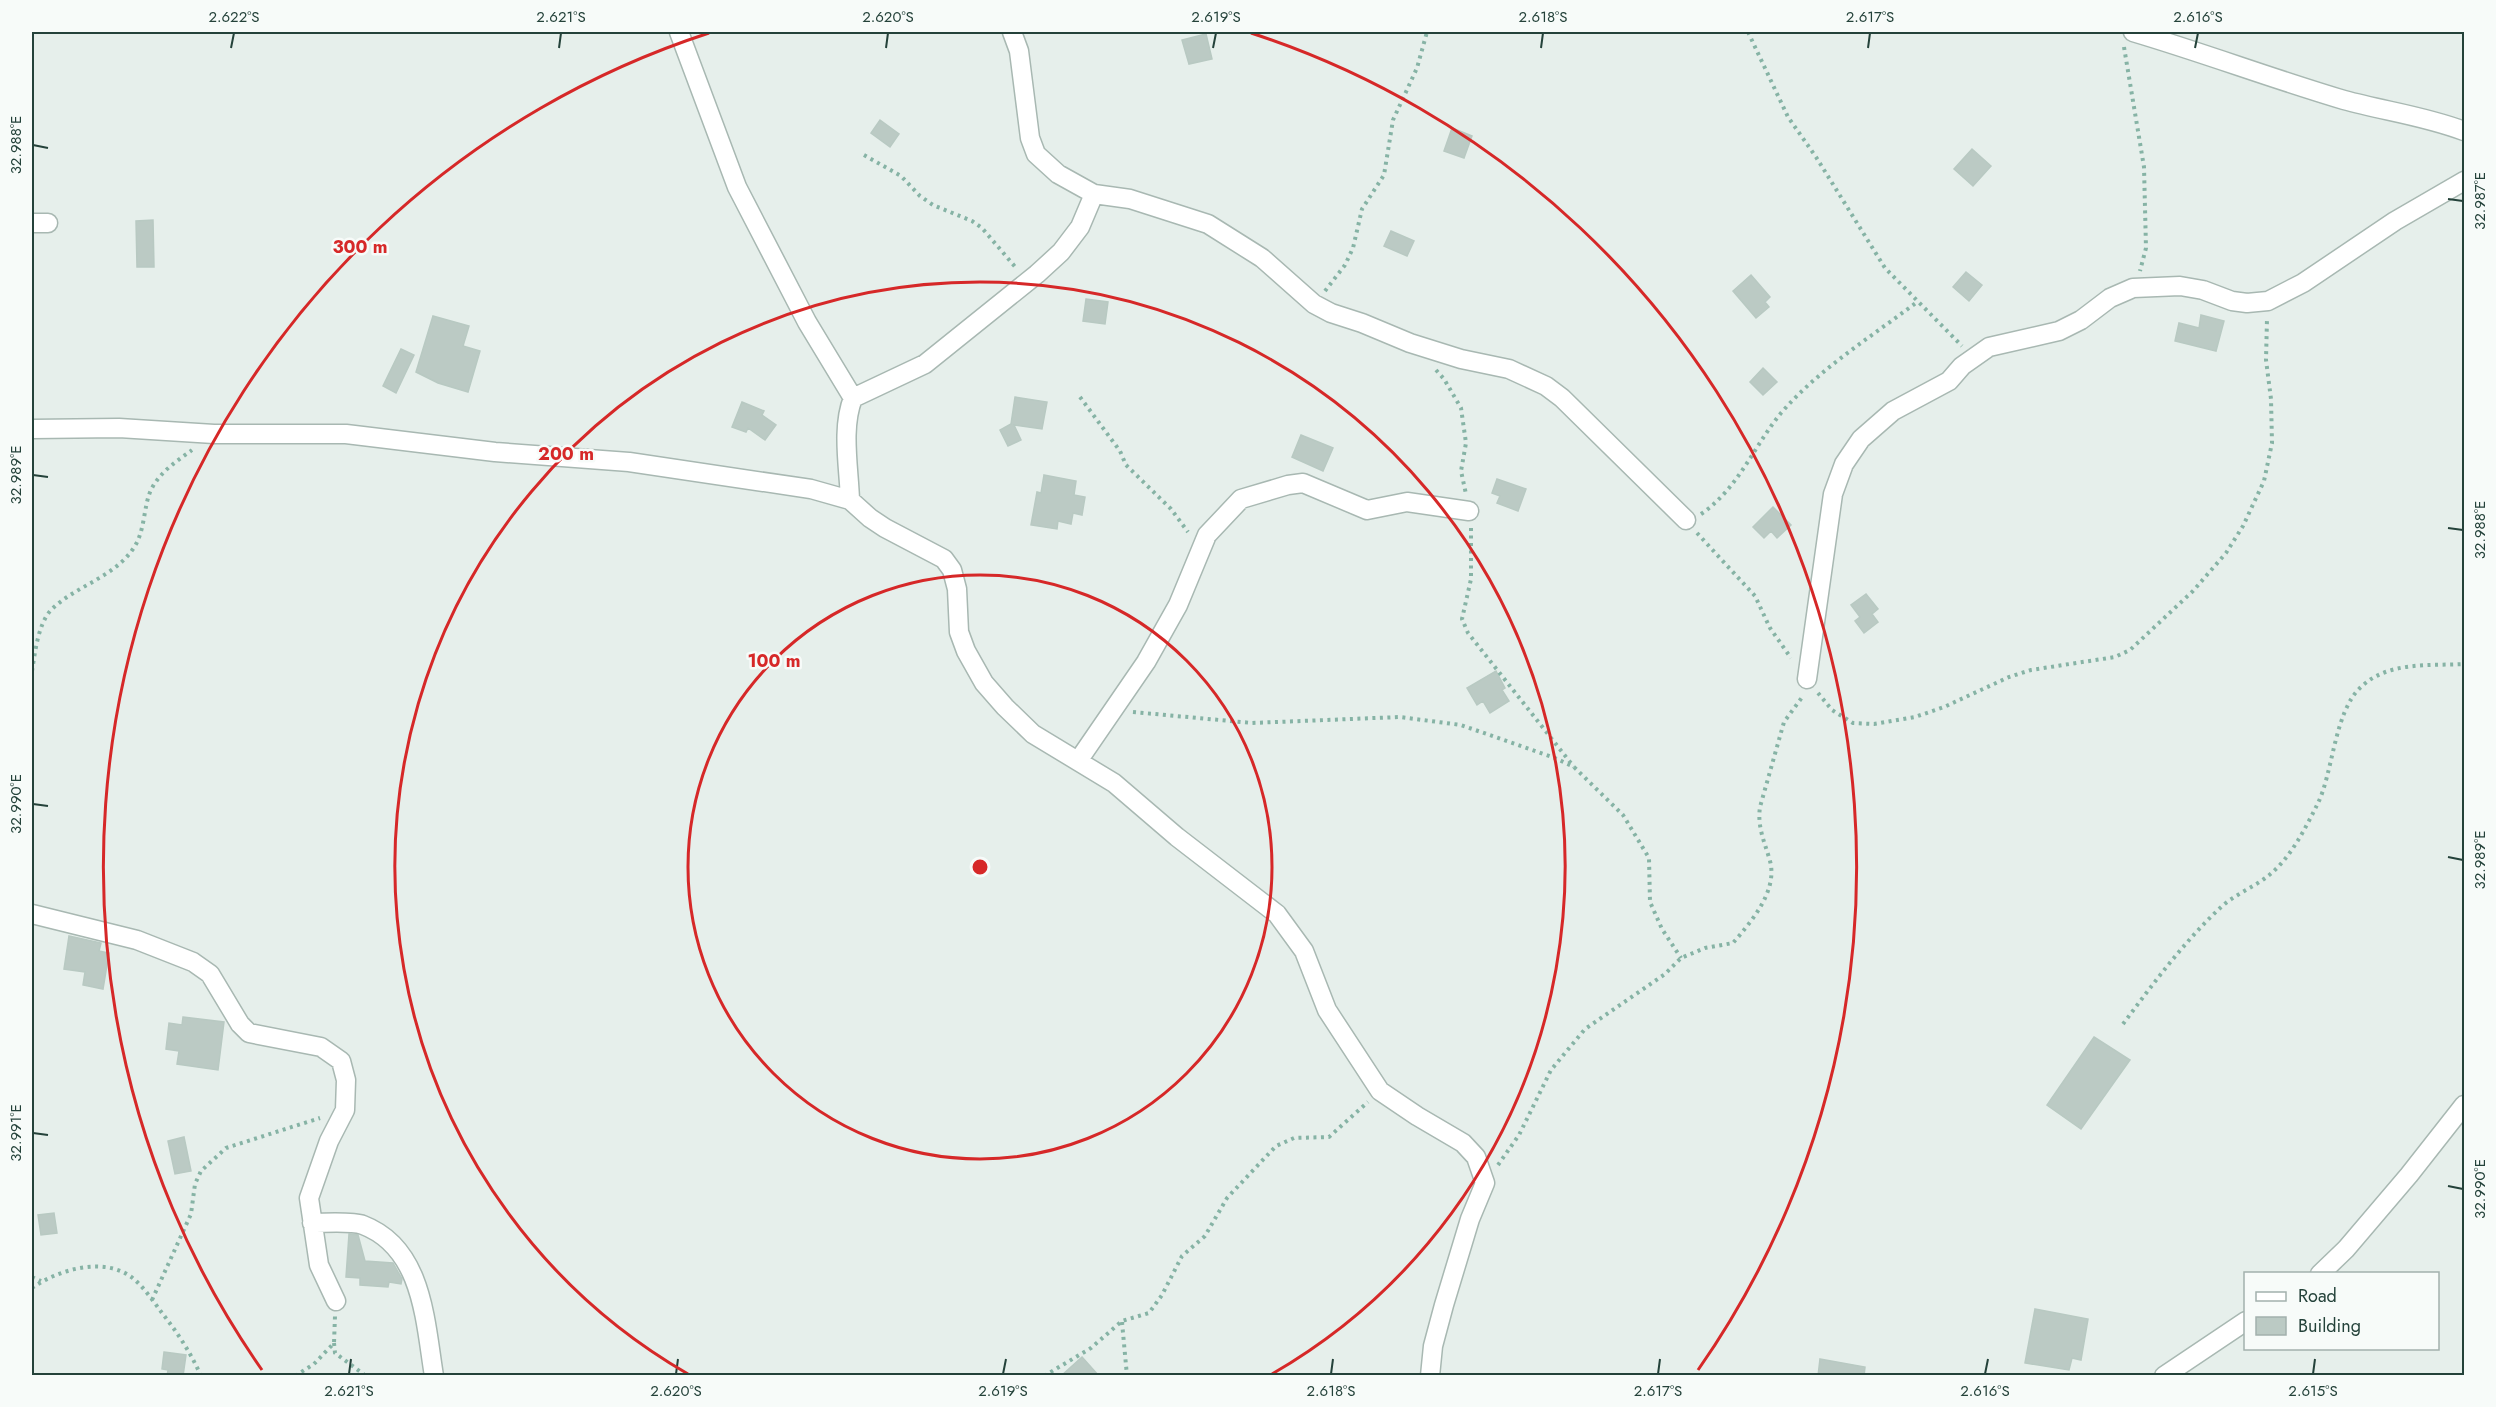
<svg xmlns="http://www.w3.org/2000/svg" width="2496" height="1407" font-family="Jost,sans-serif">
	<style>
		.building { fill: #bbcac4; stroke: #b8c9c2; stroke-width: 1.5 }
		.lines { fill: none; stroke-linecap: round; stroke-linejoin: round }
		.minor-casing { stroke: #a8b8b2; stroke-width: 21 }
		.path { stroke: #86b3a5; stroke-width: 4; stroke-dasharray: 3 4.5; stroke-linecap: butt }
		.minor { stroke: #fff; stroke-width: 18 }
		.ticks { fill: none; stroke: #24423a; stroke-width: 2 }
		.ring { fill: none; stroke: #d62828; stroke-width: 3 }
		.centre { fill: #d62828; stroke: #f7fbf9; stroke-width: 3 }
		.ring-label { font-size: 18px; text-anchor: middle; font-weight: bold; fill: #d62828; stroke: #f7fbf9; stroke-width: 5; stroke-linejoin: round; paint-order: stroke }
		.neatline { fill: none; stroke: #24423a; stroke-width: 2 }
		.ticks-label { font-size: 15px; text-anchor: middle; fill: #24423a }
	</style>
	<rect width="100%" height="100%" fill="#e6efeb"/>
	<path class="building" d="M1206,34L1212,59L1189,64L1182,40Z
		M880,120L899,134L890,147L871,133Z
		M1452,128L1472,136L1464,158L1444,151Z
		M1972,149L1991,166L1973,186L1954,169Z
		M153,220L154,267H137L136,221Z
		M1391,231L1414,241L1407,256L1384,246Z
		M1966,272L1982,285L1969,301L1953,287Z
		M1751,275L1770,297L1765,302L1769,307L1756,318L1733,291Z
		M1086,299L1108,302L1105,324L1083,321Z
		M2201,315L2224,321L2216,351L2175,341L2179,323L2199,328Z
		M433,316L469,326L463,346L480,351L468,392L438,383L416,372Z
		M401,349L414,355L396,393L383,386Z
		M1763,368L1777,382L1763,395L1750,382Z
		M1015,397L1047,402L1042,429L1014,425L1021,440L1008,446L1000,430L1011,424Z
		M742,402L764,411L762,415L776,425L765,440L748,428L746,432L732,427Z
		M1301,435L1333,448L1323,471L1292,457Z
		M1044,475L1076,481L1074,495L1085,497L1082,515L1073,513L1071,524L1058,521L1057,529L1031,525L1037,492L1041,493Z
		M1497,479L1526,489L1518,511L1497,503L1500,496L1492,493Z
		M1773,507L1791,525L1777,538L1771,531L1764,538L1753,527Z
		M1866,594L1878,609L1872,614L1878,622L1864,633L1855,621L1860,617L1851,605Z
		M1496,671L1505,688L1502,690L1509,701L1490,713L1483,701L1477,705L1467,688Z
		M69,936L101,943L99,951L109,953L103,989L83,985L85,972L64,969Z
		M183,1017L224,1022L218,1070L177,1064L179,1051L166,1049L169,1023L182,1025Z
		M2094,1037L2130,1060L2081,1129L2047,1105Z
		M184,1137L191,1171L175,1174L168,1141Z
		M54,1213L57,1233L41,1235L38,1215Z
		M349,1234L358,1235L365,1261L393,1263L402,1279L401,1284L389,1282L388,1287L360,1285V1278L346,1277Z
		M2035,1309L2088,1319L2081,1360L2072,1358L2069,1370L2025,1363Z
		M164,1352L186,1355L183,1376H167L168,1370L162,1369Z
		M1082,1357L1099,1376H1061Z
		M1820,1359L1865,1367L1864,1376H1818Z"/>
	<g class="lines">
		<g class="minor-casing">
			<path id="minor" d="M679,32L737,187L807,322L853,398
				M1012,32L1019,51L1030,138L1036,154L1058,174L1094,194L1130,199L1208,224L1262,258L1314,304L1331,313L1362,323L1410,343L1461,359L1509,369L1546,386L1562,398L1686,520
				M2133,32C2204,53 2273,79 2344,100C2384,111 2425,116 2464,131
				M32,223H48
				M32,429L119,428L214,434H346L495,452L629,462L811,489L850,500L870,518L885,528L944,559L952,570L957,589L959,632L966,651L984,683L1005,707L1033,734L1114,783L1177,837L1277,914L1304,951L1327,1010L1380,1091L1417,1116L1463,1143L1476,1157L1485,1183L1470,1219L1444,1305L1433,1346L1430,1376
				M850,500C849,468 841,428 853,398L925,364L1037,274L1061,252L1080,227L1094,194
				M1807,679L1833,494L1844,464L1861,439L1893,411L1949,381L1962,366L1989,347L2059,331L2081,320L2110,298L2133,288L2180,286L2203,290L2232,301L2247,303L2268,301L2303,283L2395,221L2464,181
				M1078,761L1146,662L1178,605L1207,535L1241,499L1288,485L1303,483L1367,510L1407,502L1469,511
				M32,914L137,940L193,962L210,974L240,1024L249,1033L321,1047L341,1061L346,1080L345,1110L329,1141L309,1198L319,1265L336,1301
				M312,1223C326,1223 352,1221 363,1225C423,1248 425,1321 434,1376
				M2320,1274L2346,1249L2409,1175L2464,1105
				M2164,1376L2246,1321"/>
		</g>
		<path class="path" d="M1748,32L1788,117L1816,157L1885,268L1962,346
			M2124,47L2144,167L2146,248L2140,271
			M864,155L901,176L920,196L933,205L972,221L982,228L1017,269
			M1325,291L1345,265L1353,248L1362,209L1384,175L1393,120L1417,68L1427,32
			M1436,370L1444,379L1461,408L1466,443L1461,471L1466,494
			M1080,397L1120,451L1126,465L1171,509L1188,532
			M1701,514C1738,489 1754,446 1781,413C1819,369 1871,337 1917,302
			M1471,528V579L1462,619L1468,633L1574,767
			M1697,533L1755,596L1770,628L1791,658
			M32,671C35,653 38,624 51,610C75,586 113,578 133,549C146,531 143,504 152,488C161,471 177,461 192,450
			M1818,693L1832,710L1853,723L1874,724L1915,717L1944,707L2009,677L2031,670L2115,657L2130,650L2193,591L2226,553L2243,526L2264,481L2272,443L2271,399L2266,360L2267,319
			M1133,712L1252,723L1400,717L1461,725L1555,758L1574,767L1623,815L1649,858L1650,902L1662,929L1681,958
			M2123,1024C2153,984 2183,943 2219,909C2233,895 2253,888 2268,876C2290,859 2305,829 2317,805C2333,775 2334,711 2361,687C2388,661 2429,666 2464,664
			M1498,1165L1519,1135L1551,1070L1585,1029L1665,974L1681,958L1705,948L1733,943C1751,922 1778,891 1770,861C1765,843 1757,827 1760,807L1784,722L1803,696
			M32,1277L41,1281
			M32,1288C59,1269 107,1255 135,1280C145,1289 154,1302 162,1313C177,1332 191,1353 201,1376
			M152,1300L191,1214L195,1184L201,1171L226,1148L320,1118
			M1122,1322L1127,1376
			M334,1343L335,1353L366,1376
			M295,1376L314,1364L334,1343L335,1316
			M1044,1376L1091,1348L1122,1321L1149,1313L1162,1295L1182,1256L1205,1236L1227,1198L1276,1146L1294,1138L1329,1137L1368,1102"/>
		<use href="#minor" class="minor"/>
	</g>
	<path class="ticks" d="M231,48L234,33M559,48L561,33M886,48L888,33M1213,48L1216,33M1541,48L1543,33M1868,48L1870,33M2195,48L2198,33M33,145L48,148M2448,199L2463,201M33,475L48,477M2448,528L2463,530M33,804L48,806M2448,857L2463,860M33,1133L48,1135M2448,1186L2463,1189M349,1374L351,1359M676,1374L678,1359M1003,1374L1006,1359M1331,1374L1333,1359M1658,1374L1660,1359M1985,1374L1988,1359M2313,1374L2315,1359"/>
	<g class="ring">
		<circle cx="980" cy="867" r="292"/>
		<path d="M688 1374A585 585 0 1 1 1272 1374"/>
		<path d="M262 1370A877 877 0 0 1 709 33M1251 33A877 877 0 0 1 1698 1370"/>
	</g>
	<circle cx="980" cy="867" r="9" class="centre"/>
	<g class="ring-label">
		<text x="360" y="253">300 m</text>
		<text x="566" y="460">200 m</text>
		<text x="774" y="667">100 m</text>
	</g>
	<rect width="2496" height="1407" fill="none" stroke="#f7fbf9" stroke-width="66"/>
	<rect x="2244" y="1272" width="195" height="78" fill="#f7fbf9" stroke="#a3b1ad" stroke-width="1.5"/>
	<rect x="2256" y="1292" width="30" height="9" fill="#ffffff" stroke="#a3b1ad" stroke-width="1.5"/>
	<text x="2298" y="1302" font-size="18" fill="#24423a">Road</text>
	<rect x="2256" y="1317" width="30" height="18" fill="#bbcac4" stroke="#a3b1ad" stroke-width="1.5"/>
	<text x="2298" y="1332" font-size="18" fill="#24423a">Building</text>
	<rect x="33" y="33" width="2430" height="1341" class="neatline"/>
	<g class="ticks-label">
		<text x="234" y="22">2.622°S</text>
		<text x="561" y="22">2.621°S</text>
		<text x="888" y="22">2.620°S</text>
		<text x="1216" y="22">2.619°S</text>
		<text x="1543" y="22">2.618°S</text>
		<text x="1870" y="22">2.617°S</text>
		<text x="2198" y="22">2.616°S</text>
		<text transform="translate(16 145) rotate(-90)" y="5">32.988°E</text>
		<text transform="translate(2480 201) rotate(-90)" y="5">32.987°E</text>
		<text transform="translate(16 475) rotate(-90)" y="5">32.989°E</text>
		<text transform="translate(2480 530) rotate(-90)" y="5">32.988°E</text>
		<text transform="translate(16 804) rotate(-90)" y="5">32.990°E</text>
		<text transform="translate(2480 860) rotate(-90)" y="5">32.989°E</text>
		<text transform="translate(16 1133) rotate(-90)" y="5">32.991°E</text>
		<text transform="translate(2480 1189) rotate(-90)" y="5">32.990°E</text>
		<text x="349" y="1396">2.621°S</text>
		<text x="676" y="1396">2.620°S</text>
		<text x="1003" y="1396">2.619°S</text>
		<text x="1331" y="1396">2.618°S</text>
		<text x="1658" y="1396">2.617°S</text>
		<text x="1985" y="1396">2.616°S</text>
		<text x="2313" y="1396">2.615°S</text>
	</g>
</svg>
